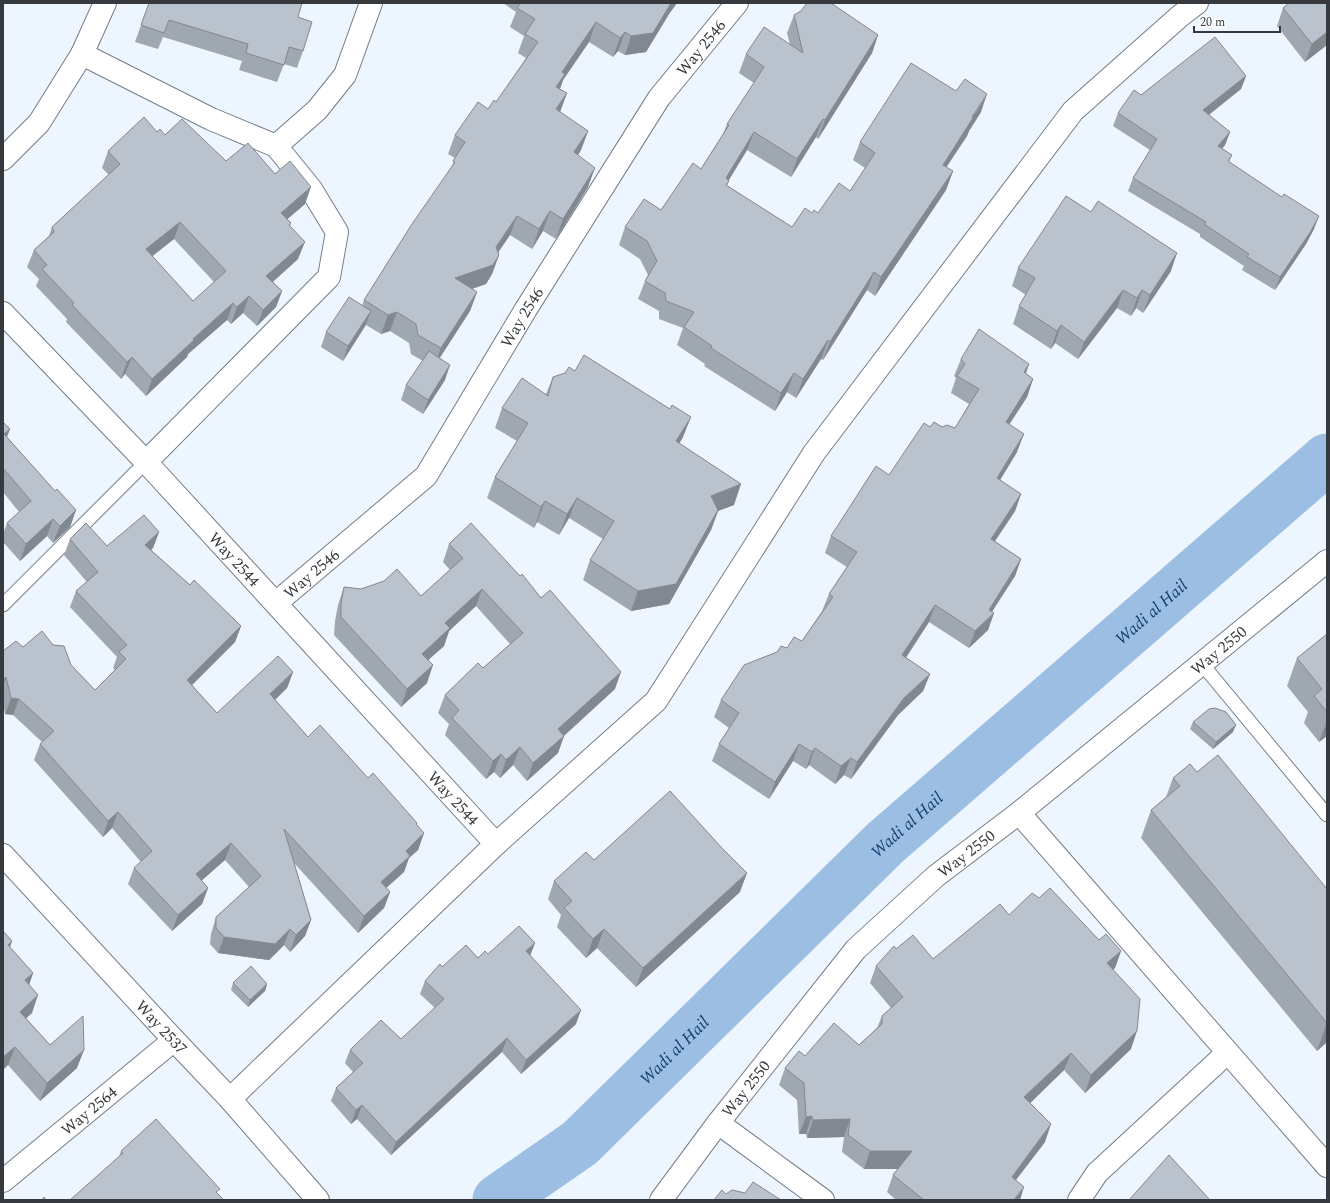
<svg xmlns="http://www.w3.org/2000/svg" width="1330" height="1203" font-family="Spectral,serif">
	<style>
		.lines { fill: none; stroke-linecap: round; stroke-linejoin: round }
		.river { stroke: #9dbee3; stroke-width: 51 }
		.service-casing { stroke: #747d87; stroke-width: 15 }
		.minor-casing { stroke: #747d87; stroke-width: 24 }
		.tertiary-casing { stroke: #747d87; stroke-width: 24 }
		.service { stroke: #fff; stroke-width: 13 }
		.minor { stroke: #fff; stroke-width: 22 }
		.tertiary { stroke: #fff; stroke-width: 22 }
		.wall { fill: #9fa7b0; fill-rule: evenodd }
		.shaded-wall { fill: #828890 }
		.building { fill: #b9c2cd; stroke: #828890; fill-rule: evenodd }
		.labels { text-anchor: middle; stroke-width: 4; stroke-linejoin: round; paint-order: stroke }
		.street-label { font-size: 16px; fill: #363a3e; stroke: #fff }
		.water-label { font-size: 17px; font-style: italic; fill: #103f6e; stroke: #fff }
	</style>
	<rect width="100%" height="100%" fill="#edf5ff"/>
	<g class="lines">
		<path class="river" id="s1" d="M498,1200L580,1143L885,843L1327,459"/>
		<g class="service-casing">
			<path id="service" d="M3,605L146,462
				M1202,664L1327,815"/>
		</g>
		<g class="minor-casing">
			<g id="minor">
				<path d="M82,54L211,119L276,146L311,189L337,232L329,277L146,462"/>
				<path d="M276,146L317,110L345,75L371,3"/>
				<path d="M3,159L39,123L82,54L105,3"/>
				<path id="s2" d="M3,313L146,462L496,844"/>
				<path id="s3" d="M276,603L426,476L526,309L659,98L737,3"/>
				<path d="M1019,813L1327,1166"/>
				<path d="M230,1099L496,844L656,701L814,453L1073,111L1180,16L1197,3"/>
				<path d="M718,1123L823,1200"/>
				<path id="s4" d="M3,1181L174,1040"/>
				<path id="s5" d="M661,1200L718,1123L856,949L936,876L1019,813L1327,561"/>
				<path d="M1079,1200L1097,1173L1227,1053"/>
			</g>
		</g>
		<g class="tertiary-casing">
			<g id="tertiary">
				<path id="s6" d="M3,855L174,1040L230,1099L318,1200"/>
			</g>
		</g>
		<use href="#service" class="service"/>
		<use href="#minor" class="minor"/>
		<use href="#tertiary" class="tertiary"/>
	</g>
	<path class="wall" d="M149,3L298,17L303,51L297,68L284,64L277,82L239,70L242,61L163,37L158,49L135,42Z
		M503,3H677L669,14L646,52L625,55L618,51L613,57L589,42L563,80L560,89L567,93L560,112L588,131L581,150L578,155L588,187L556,239L543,231L532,249L510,235L498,252L499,255L492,274L486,284L472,289L477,292L470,311L439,358L445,380L423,414L401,400L406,385L423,361L411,354L409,343L390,331L381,334L366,325L343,361L321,347L326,332L362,306L364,300L450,171L455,158L448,154L455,135L496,102L526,58L518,53L524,36L510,27L516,12Z
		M1327,3V45L1305,62L1277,26L1283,8Z
		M794,15L878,35L872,53L818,139L816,137L791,177L747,150L729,180L727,186L792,227L812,213H818L850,191L865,168L853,160L860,142L981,112L969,131L967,136L946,167L953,171L946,190L875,296L867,290L823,360L821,359L796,398L787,392L775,411L704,366L705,364L677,345L683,328L659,319V311L638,299L645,281L648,275L640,259L619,245L625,227L661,210L701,169L723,134L727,124L754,83L739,73L746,54L790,45L787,33Z
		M1246,76L1241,89L1209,115L1230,132L1225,145L1222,149L1232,155L1229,162L1314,229L1306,244L1275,290L1242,270L1244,266L1200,237V234L1128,191L1133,178L1150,150L1113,126L1118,113L1141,95Z
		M157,132L226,161L275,174L305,204L287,219L291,223L290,226L298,259L273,282L282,291L276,307L257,326L243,313L231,324L227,320L188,354L187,357L146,396L125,374L121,379L66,322L67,319L36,286L39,279L27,267L34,250L49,236L52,227L109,175L102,168L108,151ZM174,239L214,282L193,301L152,256Z
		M1018,268L1171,271L1143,313L1136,308L1131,316L1117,308L1078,359L1055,343L1051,349L1013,324L1019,306L1026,295L1012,286Z
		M961,359L1029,364L1026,373L1033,379L1027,397L1009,425L1017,452L1000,480L1021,494L1015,511L995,541L1021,559L1015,576L992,612L994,613L988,630L969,648L929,622L906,658L930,674L923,691L898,715L851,779L844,775L835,784L809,765L806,769L793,761L769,799L712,761L719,744L729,728L714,717L721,700L787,648L802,641L822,611L829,594L847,567L825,553L831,536L889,475L930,427L955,428L969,404L951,393L956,378L954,376Z
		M553,377L683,437L679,444L734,505L718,511L711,530L669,604L631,611L583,580L590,560L603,539L569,518L559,535L537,522L534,528L487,498L495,477L517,441L495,428L502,408L546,394Z
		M3,422L10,429L7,437L55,491L76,510L70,527L53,543L47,536L20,561L3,542V534L7,523L19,512L3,492Z
		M159,532L153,548L151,550L190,585L241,626L235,642L192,685L217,713L293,672L287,688L275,700L308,737L368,778L416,825L424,833L418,850L409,858L404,872L386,888L390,892L384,908L358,933L294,863L311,920L305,936L290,952L284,945L269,960L218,953L210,944L211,934L216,917L249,887L225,860L201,880L208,888L202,904L172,931L128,884L134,868L141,862L112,828L103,837L34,760L40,744L42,742L13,715L5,714L3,705V651L23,647L71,665L95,690L115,670L113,668L117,657L70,607L76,591L87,582L64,555L70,539L107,546Z
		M449,544L615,689L564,736L558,753L527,781L513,765L500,778L494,772L486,779L445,735L449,724L438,713L445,695L483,668L510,644L476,606L449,631L444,646L428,660L427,683L401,707L334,635L335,621L338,605L344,587L421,596L450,570L443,562Z
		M1327,634V736L1319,742L1304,723L1308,712L1287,686L1297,658Z
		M1193,722L1233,732L1213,749L1190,729Z
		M1197,772L1327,889V1042L1317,1051L1141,838L1151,810L1166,797L1173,778Z
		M594,860L740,892L636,987L597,948L586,958L557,927L561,915L548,899L554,881Z
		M1039,898L1099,940L1121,951L1115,968L1113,969L1131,1049L1085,1093L1064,1070L1030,1103L1045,1142L1016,1180L1020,1200H896L887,1192L893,1175L898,1169H864L842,1152L844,1137L807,1138L806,1134H799L797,1100L779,1085L785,1068L805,1056L859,1045L877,1028L882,1016L891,1008L870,983L876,966L896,949L933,959Z
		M3,931L12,941L10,947L33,973L29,985L32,1013L26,1018L50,1045L77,1068L40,1101L8,1065Z
		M535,943L530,955L576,1024L521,1074L502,1052L391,1155L357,1119L351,1124L331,1101L336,1088L353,1072L345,1063L350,1050L401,1039L435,1008L420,994L425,981L442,967L478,958L488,954Z
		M233,983L267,984L265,991L248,1007L231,990Z
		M121,1151L218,1194L119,1157Z"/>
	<path class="shaded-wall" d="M671,3H677L669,14L646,52L625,55L631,36Z
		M596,22L589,42L563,80L558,94L549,106L562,72Z
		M625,32L618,51L613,57L620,38Z
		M1327,32V45L1305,62L1312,44Z
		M878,35L872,53L818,139L825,120Z
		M1246,76L1241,89L1198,123L1203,110Z
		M567,93L560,112L556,109Z
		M987,94L981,112L969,131L967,136L936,183L943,165Z
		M823,119L816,137L791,177L797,159Z
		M588,131L581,150L567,172L574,152Z
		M754,132L747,150L719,196L726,178Z
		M1230,132L1225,145L1214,159L1218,146Z
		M595,168L588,187L556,239L563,219Z
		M953,171L946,190L875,296L881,277Z
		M311,187L305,204L275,230L281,213Z
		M550,211L543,231L532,249L539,229Z
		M517,216L510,235L489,266L499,255L492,274L486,284L448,297L455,278L496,247Z
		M1319,216L1314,229L1306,244L1275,290L1280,277Z
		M180,222L174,239L140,266L146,249Z
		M305,242L298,259L260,293L266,276Z
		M1177,253L1171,271L1143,313L1150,295Z
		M874,272L867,290L823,360L830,342Z
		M1123,290L1117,308L1078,359L1084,342Z
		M1142,290L1136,308L1131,316L1137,298Z
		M282,291L276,307L257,326L263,310Z
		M477,292L470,311L434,367L441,348Z
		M249,296L243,313L231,324L237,307Z
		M233,303L227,320L188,354L187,357L146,396L152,379L193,339Z
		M371,311L365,326L343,361L348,346Z
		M397,312L390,331L381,334L388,315Z
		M1061,325L1055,343L1051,349L1057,331Z
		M828,340L821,359L796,398L803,379Z
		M132,357L125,374L121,379L127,362Z
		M1029,364L1023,381L1024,372Z
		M450,365L445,380L423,414L428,400Z
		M794,373L787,392L775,411L781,393Z
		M1033,379L1027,397L999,440L1006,422Z
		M691,417L683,437L668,462L676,441Z
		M10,429L3,446L4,434Z
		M1024,434L1017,452L991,495L997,478Z
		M741,484L734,505L718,511L711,530L669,604L631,611L638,591L711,496Z
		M1021,494L1015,511L985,556L991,539Z
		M577,498L569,518L559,535L567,514Z
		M545,501L537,522L534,528L541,507Z
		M76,510L70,527L53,543L60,526Z
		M53,519L47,536L20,561L26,544Z
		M159,532L153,548L139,561L145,545Z
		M1021,559L1015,576L987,619L994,613L988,630L969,648L975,631Z
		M482,589L476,606L449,631L444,646L416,671L422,654L445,623Z
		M935,605L929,622L896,672L902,655Z
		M241,626L235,642L181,696L187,680Z
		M433,665L427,683L401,707L407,689Z
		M293,672L287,688L264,710L270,694Z
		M621,672L615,689L558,741L564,736L558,753L527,781L533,763L558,729Z
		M930,674L923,691L898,715L851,779L857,762L904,698Z
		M6,677L3,687V680Z
		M11,698L19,699L13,715L5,714Z
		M1327,721V736L1319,742Z
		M1236,725L1233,732L1213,749L1216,742Z
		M799,744L793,761L769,799L775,782Z
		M520,747L513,765L500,778L506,760Z
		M815,748L809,765L806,769L812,752Z
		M501,754L494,772L486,779L493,761Z
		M851,758L844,775L835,784L841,766Z
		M118,812L112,828L103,837L108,821Z
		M424,833L418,850L409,858L404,872L375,898L381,882L406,851Z
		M231,843L225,860L190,891L196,874Z
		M747,873L740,892L636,987L643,968Z
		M208,888L202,904L172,931L178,915Z
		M390,892L384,908L358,933L364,916Z
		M311,920L305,936L290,952L296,935Z
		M290,929L284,945L269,960L218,953L224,937Z
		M604,929L597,948L586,958L593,939Z
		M12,941L6,959L8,945Z
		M535,943L530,956L526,951Z
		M1121,951L1115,968L1101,980L1107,963Z
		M33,973L27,991L25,980Z
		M267,984L265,991L248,1007L250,1000Z
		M38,995L32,1013L13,1030L20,1012Z
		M581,1010L576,1024L521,1074L526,1060Z
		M1327,1023V1042L1317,1051Z
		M1137,1031L1131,1049L1085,1093L1091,1075Z
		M507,1038L502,1052L391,1155L396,1142Z
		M15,1047L8,1065L3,1070V1057Z
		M84,1050L77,1068L40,1101L47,1083Z
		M1071,1053L1064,1070L1018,1115L1024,1097Z
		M362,1105L357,1119L351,1124L356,1110Z
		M812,1116L806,1134H799L806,1117Z
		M850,1119L844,1137L807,1138L813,1120Z
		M1051,1124L1045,1142L1005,1194L1012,1177Z
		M870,1151H912L906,1169H864Z
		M1024,1187L1020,1200H1014Z"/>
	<path class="building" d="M149,3H302L298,17L312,22L303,51L289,47L284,65L246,53L248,44L169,20L164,33L141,25Z
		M521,3H671L653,33L631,36L625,32L620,38L596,22L562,72L565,74L556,87L567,93L556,109L588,131L574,152L595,168L563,219L550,211L539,229L517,216L496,247L499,255L493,265L455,278L477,292L441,348L418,335L416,324L397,312L388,315L364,300L412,224L455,162L453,161L465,142L455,135L478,102L488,109L494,100L496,102L538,42L525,34L535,19L517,8Z
		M807,3H831L878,35L825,120L823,119L797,159L754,132L726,178L729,181L726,185L792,227L805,208L812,213L814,210L818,213L839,183L850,191L875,153L860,142L911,63L956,91L965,79L987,94L972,117L973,118L943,165L953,171L881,277L874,272L830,342L828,340L803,379L794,373L781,393L711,348L712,346L684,327L694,312L666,301L665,293L645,281L657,261L647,241L625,227L644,199L661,210L693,163L701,169L729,125L727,124L764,67L746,54L764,27L803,53L794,15L801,11Z
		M1289,3H1327V32L1312,44L1283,8Z
		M1215,37L1246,76L1203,110L1230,132L1218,146L1232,155L1228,161L1282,197L1284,194L1319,216L1311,231L1280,277L1247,257L1249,254L1204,224L1206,222L1133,178L1157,139L1118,113L1134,90L1141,95Z
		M144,117L157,132L160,129L165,135L182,119L226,161L248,143L275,174L290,161L311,187L281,213L291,223L289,225L305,242L266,276L282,291L263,310L249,296L237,307L233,303L193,339L194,340L152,379L132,357L127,362L72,305L74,303L42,269L47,265L34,250L54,232L52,227L120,164L108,151ZM180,222L226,271L193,301L146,249Z
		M1066,196L1091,212L1098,201L1177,253L1150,295L1142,290L1137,298L1123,290L1084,342L1061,325L1057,331L1019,306L1035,278L1018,268Z
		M349,297L371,311L348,346L326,332Z
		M979,329L1029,364L1024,372L1033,379L1006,422L1024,434L997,478L1021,494L991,539L1021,559L989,610L994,613L975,631L935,605L902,655L930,674L904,698L857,762L851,758L841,766L815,748L812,752L799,744L775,782L719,744L739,713L721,700L744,665L777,652L781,646L787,648L794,637L802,641L833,597L829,594L857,552L831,536L876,466L889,475L924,423L930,427L934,422L942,427L947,425L955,428L979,389L957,376L965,364L961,359Z
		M429,351L450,365L428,400L406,385Z
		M584,355L670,409L672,405L691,417L676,441L741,484L711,496L718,510L676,584L638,591L590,560L614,521L577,498L567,514L545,501L541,507L495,477L528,423L502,408L522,378L548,396L553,377L565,373L569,367L575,371Z
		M3,422L10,429L4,434L55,491L57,489L76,510L60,526L53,519L26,544L7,523L31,501L3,468Z
		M144,515L159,532L145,545L190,585L194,580L241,626L187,680L217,713L278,656L293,672L270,694L308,737L320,725L368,778L373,773L417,823L416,824L424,833L406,851L410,856L381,882L390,892L364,916L284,829L311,920L296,935L290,929L275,944L224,937L216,928V917L261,876L231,843L196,874L208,888L178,915L134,868L152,851L118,812L108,821L40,744L54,731L19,699L11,698L6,677L3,680V651L16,641L23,647L42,631L53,645L64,646L71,665L95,690L126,659L119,652L127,645L76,591L98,572L70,539L86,523L107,546Z
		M471,523L520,576L522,574L541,598L550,590L621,672L558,729L564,736L533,763L520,747L506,760L501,754L493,761L452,718L459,710L445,695L478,663L483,668L523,633L482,589L445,623L450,628L422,654L433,665L407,689L341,617V603L344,587L361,589L384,581L397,569L421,596L463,558L449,544Z
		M1327,634V712L1314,696L1322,689L1297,658Z
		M1215,708L1226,712L1236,725L1216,742L1193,722L1209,709Z
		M1218,755L1327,889V1023L1151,810L1180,786L1173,778L1190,764L1197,772Z
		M670,791L721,847L747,873L643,968L604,929L593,939L564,908L572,901L554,881L586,852L594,860Z
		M1050,888L1099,940L1106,934L1121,951L1107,963L1140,999L1137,1031L1091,1075L1071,1053L1024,1097L1051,1124L1012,1177L1024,1187L1014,1200H924L893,1175L912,1151H870L848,1135L850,1119L813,1120L812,1116L806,1117L804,1083L785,1068L799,1051L805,1056L834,1023L859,1045L882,1024V1016L903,997L876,966L894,946L896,949L913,935L933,959L1000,904L1009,915L1032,893L1039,898Z
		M519,926L535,943L526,951L581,1010L526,1060L507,1038L396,1142L362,1105L356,1110L336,1088L363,1063L350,1050L381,1020L401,1039L444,999L425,981L440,964L442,967L466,945L478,958L485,951L488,954Z
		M3,931L12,941L8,945L33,973L25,980L38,995L20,1012L50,1045L83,1016L84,1050L47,1083L15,1047L3,1057Z
		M251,966L267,984L250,1000L233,983Z
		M156,1119L220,1189L216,1192L224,1200H70L123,1153L121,1151Z
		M1169,1155L1210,1200H1129Z
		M753,1182L781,1200H714L722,1190L726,1194L732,1190L745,1193Z
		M44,1197L46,1200H42Z"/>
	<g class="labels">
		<g class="street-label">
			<text dy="6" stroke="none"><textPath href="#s3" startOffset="706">Way 2546</textPath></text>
			<text dy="6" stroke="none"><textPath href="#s3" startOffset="382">Way 2546</textPath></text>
			<text dy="6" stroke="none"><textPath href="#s2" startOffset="338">Way 2544</textPath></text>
			<text dy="6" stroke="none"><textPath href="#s3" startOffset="46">Way 2546</textPath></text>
			<text dy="6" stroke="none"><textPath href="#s5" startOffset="788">Way 2550</textPath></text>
			<text dy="6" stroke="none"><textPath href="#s2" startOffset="662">Way 2544</textPath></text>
			<text dy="6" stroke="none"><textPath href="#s5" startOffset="464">Way 2550</textPath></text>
			<text dy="6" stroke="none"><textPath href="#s6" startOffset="234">Way 2537</textPath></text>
			<text dy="6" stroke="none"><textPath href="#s5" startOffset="140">Way 2550</textPath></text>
			<text dy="6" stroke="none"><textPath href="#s4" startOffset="111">Way 2564</textPath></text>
		</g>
		<g class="water-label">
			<text dy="6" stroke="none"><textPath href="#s1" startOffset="880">Wadi al Hail</textPath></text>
			<text dy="6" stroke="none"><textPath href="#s1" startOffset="556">Wadi al Hail</textPath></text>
			<text dy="6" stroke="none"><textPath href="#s1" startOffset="232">Wadi al Hail</textPath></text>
		</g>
	</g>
	<rect width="1330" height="1203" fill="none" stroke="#363a3e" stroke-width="8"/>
	<path d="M1194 26v6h86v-6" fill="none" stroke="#363a3e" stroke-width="2"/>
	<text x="1200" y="26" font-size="12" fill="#363a3e" stroke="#ffffff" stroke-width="3" paint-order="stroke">20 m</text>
</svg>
